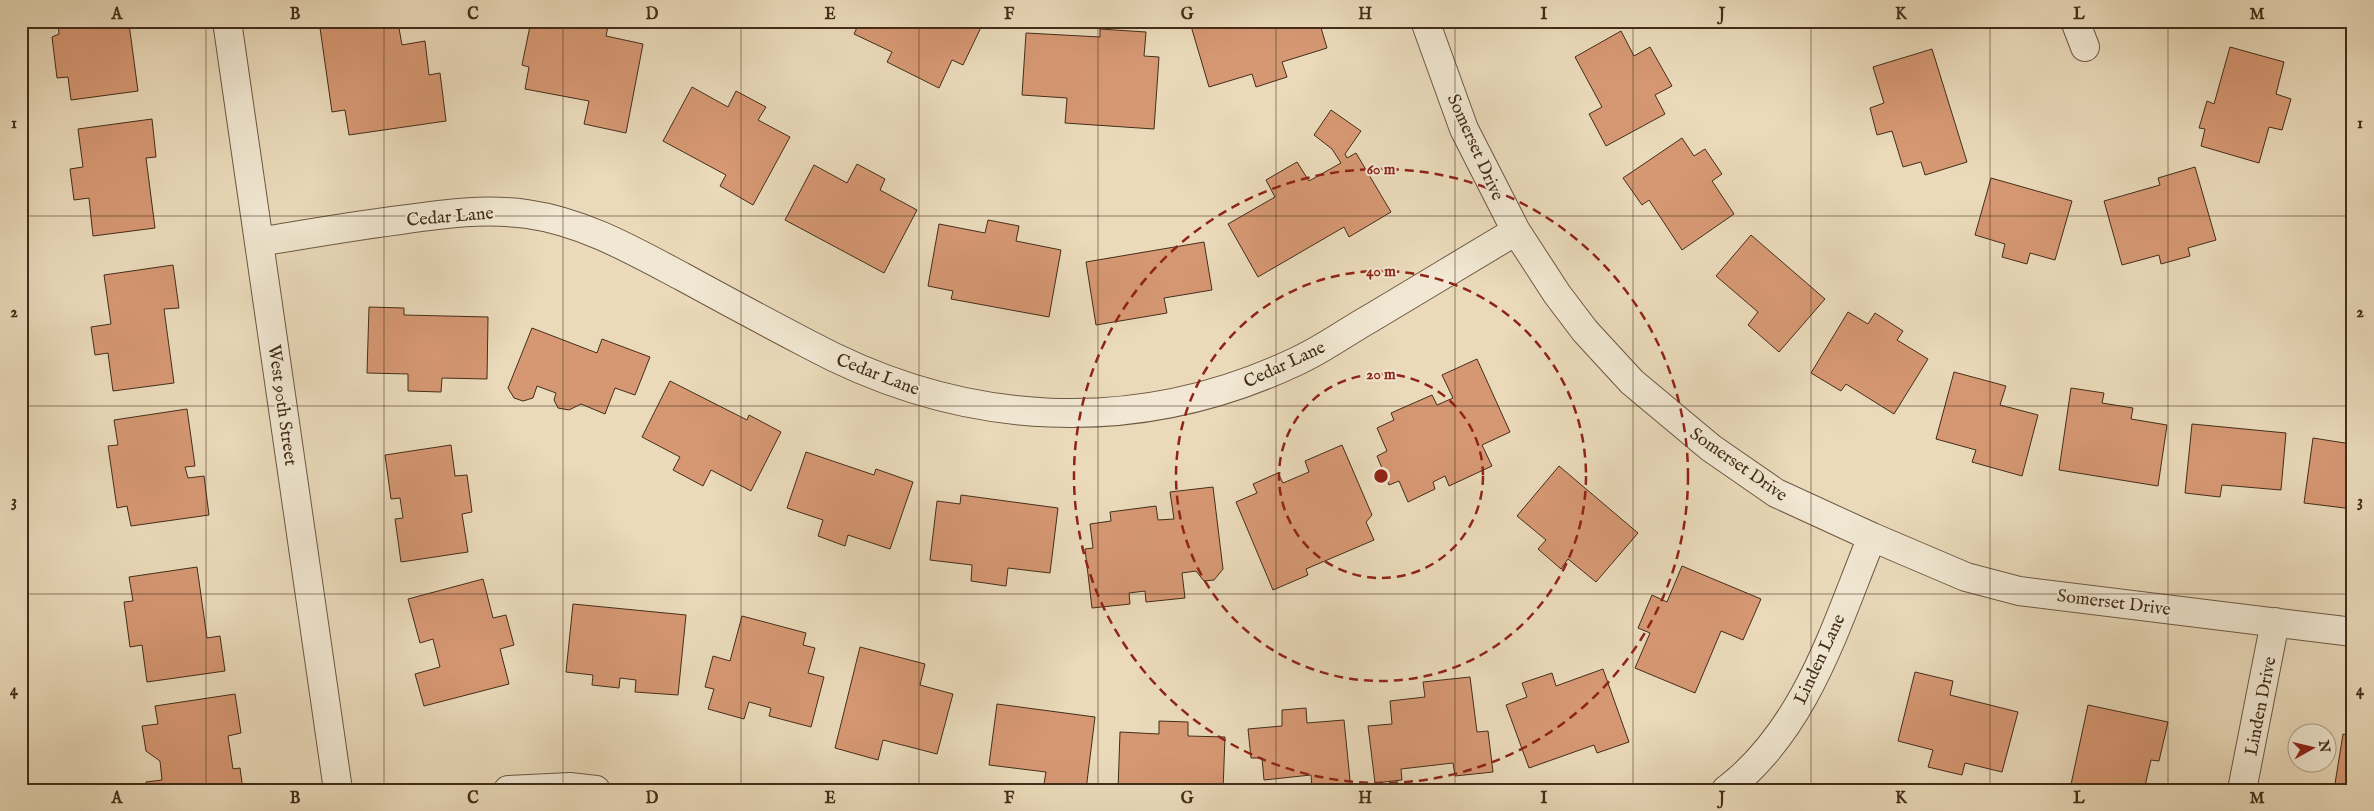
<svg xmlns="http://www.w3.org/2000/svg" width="2374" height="811" font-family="'IM FELL English',serif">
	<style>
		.building { fill: #d69873; stroke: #432d1a }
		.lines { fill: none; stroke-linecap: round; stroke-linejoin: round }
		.minor-casing { stroke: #6d5842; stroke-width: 30 }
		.minor { stroke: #f1e7d2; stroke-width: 28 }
		.grid { fill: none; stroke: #432d1a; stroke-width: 1; stroke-opacity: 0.55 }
		.ring { fill: none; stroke: #8f2418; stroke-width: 2.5; stroke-dasharray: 9 6 }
		.labels { text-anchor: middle; stroke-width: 4; stroke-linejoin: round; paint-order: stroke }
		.street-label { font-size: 18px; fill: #432d1a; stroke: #f1e7d2 }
		.centre { fill: #8f2418; stroke: #f1e7d2; stroke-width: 2.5 }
		.ring-label { font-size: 15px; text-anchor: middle; font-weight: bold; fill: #8f2418; stroke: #f1e7d2; stroke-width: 4; stroke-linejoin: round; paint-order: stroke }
		.neatline { fill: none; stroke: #432d1a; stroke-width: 2 }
		.grid-label { font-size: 16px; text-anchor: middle; font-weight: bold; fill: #432d1a }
	</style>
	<rect width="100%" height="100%" fill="#eadaba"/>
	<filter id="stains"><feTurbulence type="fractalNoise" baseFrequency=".004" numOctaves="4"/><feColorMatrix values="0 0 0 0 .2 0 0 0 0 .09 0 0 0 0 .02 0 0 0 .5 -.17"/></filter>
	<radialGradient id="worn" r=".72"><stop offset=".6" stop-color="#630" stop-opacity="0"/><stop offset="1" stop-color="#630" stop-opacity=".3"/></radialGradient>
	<path class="building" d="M58,21H136V23L129,24L138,91L71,100L68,77L57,78L52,37L59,34Z
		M319,21H403L399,28L402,45L425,41L429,75L440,73L446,121L349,135L345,110L332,112Z
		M531,21H609L606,36L643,44L626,133L584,124L589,101L525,89L529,67L522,65Z
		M860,21H984L963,65L952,60L939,88L887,62L892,52L854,34Z
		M1208,21H1319L1327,48L1282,62L1287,77L1256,87L1252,74L1209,87L1191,26Z
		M1100,29L1146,32L1144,56L1159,57L1154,129L1065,123L1067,98L1022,95L1026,33L1100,37Z
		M1621,31L1634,56L1650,47L1672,86L1655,95L1665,114L1606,146L1589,114L1602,107L1575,57Z
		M2230,47L2284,62L2276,94L2291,99L2282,130L2269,127L2259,163L2201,146L2205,129L2199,128L2207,101L2214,104Z
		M1932,49L1967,162L1925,175L1921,162L1903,167L1892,131L1877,135L1870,108L1884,103L1873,67Z
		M692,87L728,107L736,91L766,107L758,120L790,137L753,205L720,186L726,175L663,141Z
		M1331,110L1361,131L1345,154L1347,158L1356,153L1391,212L1349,237L1344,227L1258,277L1228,224L1275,197L1266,180L1297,162L1309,181L1341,163L1332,149L1314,135Z
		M152,119L156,157L146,158L155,228L93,236L89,198L74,200L70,169L83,167L78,129Z
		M1682,138L1694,156L1705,149L1722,174L1712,181L1734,214L1682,250L1649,200L1642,205L1623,178Z
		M857,164L885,179L880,190L917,210L884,273L785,220L814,165L847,183Z
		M2195,167L2216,240L2188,248L2190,256L2161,264L2159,255L2122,265L2104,201L2160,185L2158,178Z
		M1991,178L2072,201L2055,260L2030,253L2027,264L2002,257L2005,244L1975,235Z
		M988,220L1019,226L1016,241L1061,250L1049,317L951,299L953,291L928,286L939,224L985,233Z
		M1751,235L1825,299L1779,352L1748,325L1758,312L1716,276Z
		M1204,242L1212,290L1164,298L1167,313L1096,325L1086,262Z
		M173,265L179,308L164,309L174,383L113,391L108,353L95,355L91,327L111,324L104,275Z
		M369,307L404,308V315L488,317L487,379L442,378L441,392L408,391V374L367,373Z
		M1848,312L1868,324L1875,313L1903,331L1897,340L1928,359L1894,414L1846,384L1841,391L1811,373Z
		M532,328L597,353L602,339L650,357L635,395L615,388L605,414L581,404L569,410L558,408L554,400L556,393L537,386L533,398L523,401L514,398L508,388Z
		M1477,359L1510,432L1482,445L1492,466L1449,486L1445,476L1433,482L1435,489L1408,502L1399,481L1389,485L1377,456L1387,451L1377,428L1394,420L1391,413L1432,395L1437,405L1453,398L1442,375Z
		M1954,372L2006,386L2000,405L2038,415L2022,476L1972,462L1976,450L1936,439Z
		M670,381L747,420L749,415L781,432L751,491L711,470L703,486L673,470L680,457L642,437Z
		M2071,388L2104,393L2102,403L2133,408L2131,419L2167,425L2158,486L2059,470Z
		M187,409L195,466L185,467L188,478L204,476L209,515L131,526L127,506L117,508L108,446L118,445L114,420Z
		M2192,424L2286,433L2281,490L2222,485L2220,497L2185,493Z
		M2353,432V509L2304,503L2313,438L2351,444Z
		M451,445L455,476L467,475L472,512L462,514L468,552L401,562L395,519L403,518L400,498L391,499L385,455Z
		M1342,445L1372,515L1366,522L1374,540L1306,569L1308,575L1273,590L1236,502L1257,493L1253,484L1278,473L1283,483L1309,472L1305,461Z
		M806,452L874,475L876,469L913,482L890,549L848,535L845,546L818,536L823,520L787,508Z
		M1559,466L1638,533L1596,582L1568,559L1561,569L1538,549L1546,540L1517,516Z
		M1213,487L1223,569L1214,580L1204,581L1196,571L1182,573L1185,598L1146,602L1145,591L1129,593L1130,604L1092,608L1085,549L1093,548L1090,524L1111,521L1110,512L1156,506L1158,520L1174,519L1170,492Z
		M961,495L1058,508L1050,573L1008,568L1006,586L971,581L972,565L930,560L937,501L960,504Z
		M1682,566L1761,599L1743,640L1721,631L1695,693L1635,668L1650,633L1638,628L1652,595L1667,602Z
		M197,567L207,638L220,636L225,671L147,682L142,645L130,647L124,602L133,601L129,577Z
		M483,579L493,618L506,615L514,645L500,649L509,684L424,706L415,674L440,667L433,639L420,643L408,599Z
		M573,604L686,615L678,695L635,692L636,680L620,678L619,688L592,685L593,675L566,672Z
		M742,616L806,633L803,645L815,648L808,673L824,677L811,727L769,716L771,708L749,702L744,719L708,709L714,689L705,687L713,656L730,661Z
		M860,647L925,664L920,685L953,694L937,754L883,740L878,760L835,748Z
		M1603,669L1629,742L1597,753L1594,745L1529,768L1506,705L1527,697L1522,683L1552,673L1556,686Z
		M1915,672L1953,681L1950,695L2018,712L2002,772L1965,763L1962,775L1928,767L1933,750L1898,741Z
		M1470,677L1477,732L1488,731L1493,772L1455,776L1453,763L1401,769L1402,780L1375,783L1368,726L1392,724L1390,701L1425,697L1423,682Z
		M235,694L241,733L228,736L233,769L240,768L243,790H147L146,782L162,780L160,761L146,751L142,726L158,724L155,706Z
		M997,704L1095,717L1086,790H1043L1046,772L989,765Z
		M2088,705L2168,722L2159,761L2151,760L2144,790L2070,789Z
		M1306,708L1307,723L1344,720L1351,790H1312L1311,775L1264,780L1262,758H1251L1248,729L1282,726V710Z
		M1159,721L1188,722V736L1225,737L1223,790H1118L1120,732L1159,734Z
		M2343,734L2353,736V790H2334Z"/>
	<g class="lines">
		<g class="minor-casing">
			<path id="minor" d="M227,21L338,790
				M1425,21L1464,129L1516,231L1557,294L1585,331L1632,382L1711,448L1776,493L1872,537L1966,577L2019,591L2353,632
				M2075,21L2085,47
				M259,242C306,234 353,226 400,220C443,214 484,208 527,214C584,222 634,251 683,277C725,300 766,322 808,344C964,428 1135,437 1295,362C1322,350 1346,332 1371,318C1419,289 1468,260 1516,231
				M508,790L570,787L596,790
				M1726,790C1806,729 1835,627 1872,537
				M2242,790L2275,622"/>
		</g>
		<use href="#minor" class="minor"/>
	</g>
	<path class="grid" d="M206,21V790M384,21V790M563,21V790M741,21V790M919,21V790M1098,21V790M1276,21V790M1455,21V790M1633,21V790M1811,21V790M1990,21V790M2168,21V790M21,216H2353M21,406H2353M21,594H2353"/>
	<g class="ring">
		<circle cx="1381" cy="476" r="102"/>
		<circle cx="1381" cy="476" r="205"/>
		<circle cx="1381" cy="476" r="307"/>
	</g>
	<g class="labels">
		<g class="street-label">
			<text transform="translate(1476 147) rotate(66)" y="6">Somerset Drive</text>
			<text transform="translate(450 216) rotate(-5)" y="6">Cedar Lane</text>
			<text transform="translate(1284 364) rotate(-25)" y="6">Cedar Lane</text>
			<text transform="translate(878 374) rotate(21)" y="6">Cedar Lane</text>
			<text transform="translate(283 405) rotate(82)" y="6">West 90th Street</text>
			<text transform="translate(1739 464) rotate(35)" y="6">Somerset Drive</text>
			<text transform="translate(2114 602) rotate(7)" y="6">Somerset Drive</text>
			<text transform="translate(1819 659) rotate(-65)" y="6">Linden Lane</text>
			<text transform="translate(2260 706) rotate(-79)" y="6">Linden Drive</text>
		</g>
	</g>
	<circle cx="1381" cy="476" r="8" class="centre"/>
	<g class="ring-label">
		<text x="1381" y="174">60 m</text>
		<text x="1381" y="276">40 m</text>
		<text x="1381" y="379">20 m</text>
	</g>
	<rect width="2374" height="811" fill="none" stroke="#eadaba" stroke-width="55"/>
	<g transform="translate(2312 748) rotate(82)"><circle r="24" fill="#f1e7d2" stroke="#ab9d88"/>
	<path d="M0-4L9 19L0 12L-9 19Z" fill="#8f2418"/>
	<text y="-8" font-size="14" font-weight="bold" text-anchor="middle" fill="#432d1a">N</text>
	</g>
	<rect x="28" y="28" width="2318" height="756" class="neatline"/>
	<g class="grid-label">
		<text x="117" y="19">A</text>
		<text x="295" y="19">B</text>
		<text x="473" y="19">C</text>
		<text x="652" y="19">D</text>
		<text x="830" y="19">E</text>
		<text x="1009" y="19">F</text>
		<text x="1187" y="19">G</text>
		<text x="1365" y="19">H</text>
		<text x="1544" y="19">I</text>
		<text x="1722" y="19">J</text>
		<text x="1901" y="19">K</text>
		<text x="2079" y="19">L</text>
		<text x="2257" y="19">M</text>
		<text x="14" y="128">1</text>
		<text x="2360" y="128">1</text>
		<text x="14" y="317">2</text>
		<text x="2360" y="317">2</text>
		<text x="14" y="506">3</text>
		<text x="2360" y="506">3</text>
		<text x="14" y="695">4</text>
		<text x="2360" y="695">4</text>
		<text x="117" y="803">A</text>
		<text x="295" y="803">B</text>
		<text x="473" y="803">C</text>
		<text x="652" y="803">D</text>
		<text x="830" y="803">E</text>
		<text x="1009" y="803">F</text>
		<text x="1187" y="803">G</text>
		<text x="1365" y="803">H</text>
		<text x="1544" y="803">I</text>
		<text x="1722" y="803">J</text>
		<text x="1901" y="803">K</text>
		<text x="2079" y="803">L</text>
		<text x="2257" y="803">M</text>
	</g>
	<rect width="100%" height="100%" filter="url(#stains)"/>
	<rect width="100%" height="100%" fill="url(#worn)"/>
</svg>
